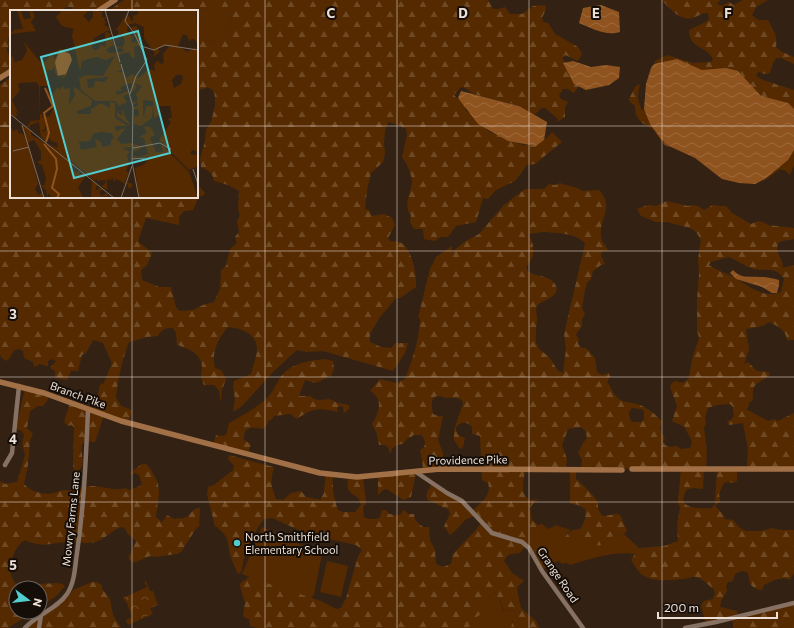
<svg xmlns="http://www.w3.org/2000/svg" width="794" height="628" font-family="Commissioner,sans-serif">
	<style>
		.green { fill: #552a00 }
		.forest { fill: url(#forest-firs); fill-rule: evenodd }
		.park { fill: url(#park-crowns) }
		.water { fill: url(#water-waves) }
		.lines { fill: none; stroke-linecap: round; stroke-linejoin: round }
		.minor { stroke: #867162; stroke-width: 4.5 }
		.major { stroke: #a27047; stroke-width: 5.5 }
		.grid { fill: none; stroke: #ece0d7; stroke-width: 1; stroke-opacity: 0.55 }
		.poi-dot { fill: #52cdcf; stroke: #150d07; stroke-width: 1.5 }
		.labels { text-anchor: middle; stroke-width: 4; stroke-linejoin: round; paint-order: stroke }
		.street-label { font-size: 11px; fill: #ece0d7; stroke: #150d07 }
		.poi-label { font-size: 11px; fill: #ece0d7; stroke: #150d07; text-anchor: start }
		.inset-river { fill: none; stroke: #8e531e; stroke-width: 2 }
		.inset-road { fill: none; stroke: #7d6e62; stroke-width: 1 }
		.view { fill: #52cdcf; fill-opacity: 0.15; stroke: #52cdcf; stroke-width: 2 }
		.inset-edge { fill: none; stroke: #ece0d7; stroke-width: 2 }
		.grid-label { font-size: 13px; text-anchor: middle; font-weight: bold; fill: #ece0d7; stroke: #150d07; stroke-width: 4; stroke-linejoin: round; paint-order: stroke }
	</style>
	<defs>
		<pattern id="forest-firs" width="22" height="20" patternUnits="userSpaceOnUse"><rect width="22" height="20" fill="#552a00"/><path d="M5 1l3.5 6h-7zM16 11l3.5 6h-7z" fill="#6e4924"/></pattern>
		<pattern id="park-crowns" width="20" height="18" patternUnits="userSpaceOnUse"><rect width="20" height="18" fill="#552a00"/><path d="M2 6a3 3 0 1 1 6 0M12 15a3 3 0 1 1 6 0" fill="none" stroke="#6e4924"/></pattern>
		<pattern id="water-waves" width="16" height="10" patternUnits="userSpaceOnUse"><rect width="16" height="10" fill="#8e531e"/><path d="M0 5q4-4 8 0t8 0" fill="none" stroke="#9e6b3e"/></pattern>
	</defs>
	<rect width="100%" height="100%" fill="#332214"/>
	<path class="green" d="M165,7H168L184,10L201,8L229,16L231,18C231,29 227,34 220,41L210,42L197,38V11H165Z
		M542,524L548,529L553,527L555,525L571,530L566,534L571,547C581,531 586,536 599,546C603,544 604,541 607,539C612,536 618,535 624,534L639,548L636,554C614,551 590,559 570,565L566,563L563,564L558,561L542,570L535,553L525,545L538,525Z
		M262,527L322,554L314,595L308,601L242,574Z
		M327,561L348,566L341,597L320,592Z
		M495,592L504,611L515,610L511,628H469C471,618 479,618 483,611C489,602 485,598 495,592Z"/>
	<path class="forest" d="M0,0H111L95,11H74L71,7H67L60,11H11V34L8,39L9,45C5,51 8,52 10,57C12,60 11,64 11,67L0,75Z
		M124,0H488L493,9H498L505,7L510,14H522L533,6L545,5L546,9L542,18L543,22L548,23L555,34L578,47L582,54L578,61L565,55L562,58L580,84L574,93L567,89H563L559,95L561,99L568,102L565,107V117L557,122L558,119L545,108H541C537,115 526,119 519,116L520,106L474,94L463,87L460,88L454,95L458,99L464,102L466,111L483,123L487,130L493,134L496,130L505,133L503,138L504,139L523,145H533L539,140L547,138L552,132L562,142L535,164L527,165L515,181L496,190L488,199L483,198L476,222L456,226L448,237H441L434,241L424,239L423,229H414L410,222L411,215C402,206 412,192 412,181C411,173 407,164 402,157L407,135L406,129L399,125L388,122L385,131L384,143L385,153L383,162L371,173L367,190L365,209L369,210L372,216L384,214L392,218L395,225L388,238L390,241C393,242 396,241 399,242C412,246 417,276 416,287L400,298H396L392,303L380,317L370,334V342L381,347L391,348L396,343H408L405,353L393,371L323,351L306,352L297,350L274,371L242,406L233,412L235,399L233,387L234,381L251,374C253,366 256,358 257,351C258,334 242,328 228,327C218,338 211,353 215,368L221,370L226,379L222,390L221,401L220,399L219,390L214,385H204C199,374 202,376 202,366C201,353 187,348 177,345L176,333L173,328C167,327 161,330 158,336L147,337L129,342C122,360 118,379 116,397L121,406L132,410L129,423L104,415L95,442L88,441L82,444C80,454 87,466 77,471L74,470L73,466L74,428L72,425L68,426L64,422L70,403L92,411L96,404L100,385L104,383L112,363L103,343L93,340L86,353L82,355L78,371H71L67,380L55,378V371L50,368L56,361L52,359L48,361L47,366L40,364L34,367L33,362L24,358L23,351L19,349L14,350L10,358L6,361L1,357L0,354V85L11,77V197H177L180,198L181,197H197V187H200L205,193L203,196H199L193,210L184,211L179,217V225L146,218L138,241L152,253L147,265L141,270L142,280L159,287H171L176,307L178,310L181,311L193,310L203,305L214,302L220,289L221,270L226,266L230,249L237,243L235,237L239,232L237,220L240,216L238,208L239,191L228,185L214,181C213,173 208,170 201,167L200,159L205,141L206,130L211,122L215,106V98L214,91L208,87L197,91V38L210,42L220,41C227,34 231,29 231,18L229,16L201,8L183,10L168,7L165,8V11H108Z
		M661,0H720L717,4L722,6L729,2L734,5L743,0H768L756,7L752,15L758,20H768C773,30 778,36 776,47L782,52L794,57V64L781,58H777C767,66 777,79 758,72L756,76L763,80L794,90V165L790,175L786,171L780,169L768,178L741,180L682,143C679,144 674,147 670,147C661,146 658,134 653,129C647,125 641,124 638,118C635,114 635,110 635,106L630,102L629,99L635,87L640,84C637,95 637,101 642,110L647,111L655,61L667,55L693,63L711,62L713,59C707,46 689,49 689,30L706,22L709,19L708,13C702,13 698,16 693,18C678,21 671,8 661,0Z
		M560,183C569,187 574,185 582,191L599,190C615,207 599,218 601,236C601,241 605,245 608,250L602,252L601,256L605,264L601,265L593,271L591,279L587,283L585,290L582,308L585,314L582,319V326L576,334L577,337L579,339L578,343L580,347L583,348H586L595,358L597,372L602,375L609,373L610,377L607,382C612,388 613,395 619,399C624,403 632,402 637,404C647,407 656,415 663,422L660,427L662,434L665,437L663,441L665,445L669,447L677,446L680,449L690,448C695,439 687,435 685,427L672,421L677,406L670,387L671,384L675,381L683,383L689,378L692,359L699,338L697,330V300L699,274L698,259L701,240L696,232L690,228L667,222H656L641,216L637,209L648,205L656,206L666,201L688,206L692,205L698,206L704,210C718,201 713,207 726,206L732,213L751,224L758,221L765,223L768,225L794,228V239L782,241L778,243C775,253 783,259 783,268L794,265V340H787C786,330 777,326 769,322L763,326L746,329L749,350L744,364L748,362L757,371L767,372L770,374C759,386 751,380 753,400L749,403L748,408L746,409L768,421L774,419L778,421L794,413V469L747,468L748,449L743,423L729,425L727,421L731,420L734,416L733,407L730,404L717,405L708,408L705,417L706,424L704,428L707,451L706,468L704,469L703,489L694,488L687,489C679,503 685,507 699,508C703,508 707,509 712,508L715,503L717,469H737V481L733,483L728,482L724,483L719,493L720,502L715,505C717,510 722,511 725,519L733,520L740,528L746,531H761L772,528L781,530H794V573L790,580C781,576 773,581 764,585L762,590C750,588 750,584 748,573C743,570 740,571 735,574L733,581L728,582L726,586L727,591L721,601L720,607L737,611L738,616L794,604V628H734L732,619L706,624L701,606L704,601L713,599L715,594L714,589C707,585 703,578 696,577C692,576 688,579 684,579C671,580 650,583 640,573C636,569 634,564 631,560L639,548L664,546L678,541L677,524L680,508L678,502L681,469L581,468L582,459L578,453L583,443L584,442L587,438L585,430L580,427L568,429L562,445L567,459L566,468L525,469C525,479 518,493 530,500L540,499L535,501L530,508L532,520L538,525L525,546L520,553C512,554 507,553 504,561L512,573L524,581L518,586L517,590L521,608L536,621L539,628H511L515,610L505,611L495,592C485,598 489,602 483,611C479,618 471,618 469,628H258L250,626L249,619L245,618L243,615L245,603L240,586V584L244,580L246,581V579L249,577L321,601L336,609L341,608L346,598L358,556L362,550L356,545L333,540L323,541L272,518L264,519C255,530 242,556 242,571L238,574C236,570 231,558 230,554C227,538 229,538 217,527H215L207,494L208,487L214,485L233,470L234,466L228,459L229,455L274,467C270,482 271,485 276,499L283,500L291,493L301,491L306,497L320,500L324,493V489L326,475L333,476C332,487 334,500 338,510L343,512H355L361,505L359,499C348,490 347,493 348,477H363L366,503L363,507L364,517L369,519H376L380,517L382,510H386L389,514L397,515H400L403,510L409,514H414L415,520L423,527H429L430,540L435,550L436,564L443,567L451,564L453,554L476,530L482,521L476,515L465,520L454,532L450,535L444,526L450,514L449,510L428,500C424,495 429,489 432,484L473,510C481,503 492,495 488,483L482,480L480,436L472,434V427C466,421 462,421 456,427C456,434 458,436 465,438L463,447L460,449L454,440V430L463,404L462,400C456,397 452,398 446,398C445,398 440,396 440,396C429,395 432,407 433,414L438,416H443L438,440L443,453L444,469L423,470L422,459L420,450C427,447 426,440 421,435H414L411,437L408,438L403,444C396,444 393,447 390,453L388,447L385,445H379L377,434L372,424C379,413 384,398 370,391L380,379L396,383L405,379C412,360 420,339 420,318H418L430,269L436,257L452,246V252L464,242L479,234L504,205L525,189H544L549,184L555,185ZM543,232C555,233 579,233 585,244L564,334L566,349L563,373L558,371C555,367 552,360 548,356C544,352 539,351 537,345C534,338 537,326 537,318C537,314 535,310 537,306C542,299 560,298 556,286C551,273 532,279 526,268L533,256V245L529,234ZM728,257C736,259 742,265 751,268C765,273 774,264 784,279L781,292C763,299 749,286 735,278C727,273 717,271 709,265L711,262ZM632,408L641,409L644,411V419L641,422H632C628,417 628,412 632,408Z
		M324,359L333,361L334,369L331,376L315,383L305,380L299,396H310L314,399L319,400L329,399L338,403L349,405V409L344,413L343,407L339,406L337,408L338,412C320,408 313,407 297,419L290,414L274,416L271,420H269L264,429C253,427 243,425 244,440L251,444L248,454L213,445L216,435L224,436L226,435L229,423C241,416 259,407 268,397C273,392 276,384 280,378C290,363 308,361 324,359Z
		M25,388L49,395L47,401L43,406H38L30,411L27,428L33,434L30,440L28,465L24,484C34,495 50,496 63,490C66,491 78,490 82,489C86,488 86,486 90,486C102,485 113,492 125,488L129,490L140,486L142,483L139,475L135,473L130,474L131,472L142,464H146L150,468L158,483L159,494L156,517L162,522L167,515L174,519C178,518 183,519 187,517C192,513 192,508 200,508L199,527H197L181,552L177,554L154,557L150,556L133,563L129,559V557L136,541L128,534L124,527C115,527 109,536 100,540C87,546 80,541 69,542C52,542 42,549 25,540C15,546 10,560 10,571C10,575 13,579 15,583L19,585L57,583L62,584L65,586L55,597L40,606V588H16V612H33L8,628H0V481L5,484L17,482L25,455L22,444L24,435L22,431L16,429Z
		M570,469H576V479C581,483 595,496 597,501C599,508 597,511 603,516L617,514L620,515L627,531L624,534C618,535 612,536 607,539C604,541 603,544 599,546C586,536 580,532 571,548L565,544L563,542C567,532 570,530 580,529C585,522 586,518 585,509C580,505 576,504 570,504Z
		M416,473L411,497L403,500L387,489L383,490L378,495V477Z
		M92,582H96L102,585V589L110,599L113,615L121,628H26L68,597L73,590Z"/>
	<path class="park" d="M144,581H146L150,591H153L158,605L150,608L153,614L128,625L126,620L132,617L127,603L123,598L147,587Z"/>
	<path class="water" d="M601,5L619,12L620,32C606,36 593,29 579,23L583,8Z
		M677,59L702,70L726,68L738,71L761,96L788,103L794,109V150L788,160L765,179L755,184L739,183L722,179L695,158L669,146L661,139L650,124L644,109L646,84L651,68L654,64Z
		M573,61L591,67L606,65L620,67L619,78L609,85L586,90L574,84L563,63Z
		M461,91L519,106L547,122L544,140L536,146L508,141L478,124L458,98Z
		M733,270C741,279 749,276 760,277C766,277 772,278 779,280V285L777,293H772L762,287L736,279L730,273Z"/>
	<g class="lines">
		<path class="minor" d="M5,465L12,453L19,386
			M416,472L447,493L462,501L492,533L522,542L529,548L542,571L583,628
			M25,628C36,615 57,609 67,594C75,582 75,566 77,553C84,505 86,458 88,410
			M39,628L41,615
			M685,628L716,622L794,603"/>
		<path class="major" d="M98,11L115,0
			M0,78L11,71
			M0,382L44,393L121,421L320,473L357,477L440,469L622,470
			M632,469H794"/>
	</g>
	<path class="grid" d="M132,0V11M265,0V628M397,0V628M529,0V628M662,0V628M0,126H11M197,126H794M132,197V628M0,251H794M0,377H794M0,502H794"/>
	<circle class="poi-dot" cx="237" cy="543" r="4"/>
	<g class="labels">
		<g class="street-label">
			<text transform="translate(78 395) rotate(20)" y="4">Branch Pike</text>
			<text transform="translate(468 460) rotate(-1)" y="4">Providence Pike</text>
			<text transform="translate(71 519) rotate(-84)" y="4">Mowry Farms Lane</text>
			<text transform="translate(558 575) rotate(56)" y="4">Grange Road</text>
		</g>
		<g class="poi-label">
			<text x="245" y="541">North Smithfield<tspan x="245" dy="13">Elementary School</tspan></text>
		</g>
	</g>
	<g transform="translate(10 10)">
		<rect width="188" height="188" fill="#332214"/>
		<path d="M136,96H143L142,108L134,106Z" fill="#552a00"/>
		<path d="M7,0L11,1L14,9L21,8L19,0H22L25,6L21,12L26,21L0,24L4,20L13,19ZM52,0H79L73,6L79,12L83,7V0L92,2V7L97,8L94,9L96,13L94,15L99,18L100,21H95L101,24L99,26L105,35L96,39L99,43L113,42V38L107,39L106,36L112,38L115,32L112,23L107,26L109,21L106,20L117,4L123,12V6L128,4V0H186L188,34L184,29H181L180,32L177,26L173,24L168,36L177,42L185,37L188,44V142L182,140L180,144L188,145V156L179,160L149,130L161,112L158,109L162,107L160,96H149L150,104L144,108L143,91L133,90V106L142,108L131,116L124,114V107L129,105L128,99H123L128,95L127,92L123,95L122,93L128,91L126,84L132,76L124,73L127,77L122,83L123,75L120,73L111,77L110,80L114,79L111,81H106L107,85L118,81L119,84L113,86L117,92L109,96L105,91H85L71,80L69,68L77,65L93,66L105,46L96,50L87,47L72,51L70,62L62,25L64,19L52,16L46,7ZM125,13L134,17V28L145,43L143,47L150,42L148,39L155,35L159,37L153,44L154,53L149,54L150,52L147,51L144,55L145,61L139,59L129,68L122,64L117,68L113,62H106L112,60L108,45L119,42L122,48L125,47L124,37L131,35L127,16L121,17L128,33L121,32L123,27L117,21L118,15ZM95,22L96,37L90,35L89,39L84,40L82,37L84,28ZM166,65H172L173,68L171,74L164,78L162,70ZM98,67L95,72L85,71L84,77L78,78L77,69ZM14,32L35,58L31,51L35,52L41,44L45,49L49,39L58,40L61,47L56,66L53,68L51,67L54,65H46L44,57L41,61L37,59L38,76H30V103L35,109V119L32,121L35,122L37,118L35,107L40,106L45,92L42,85L48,77L50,80L53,76L55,79L60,78L59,95L65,85L63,76L82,90L81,96L67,101V104H81V99L91,93L100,98V92L105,93V108L118,116H105L106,121L116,118L107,129L111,134L121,133L133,137L126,141H123L122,137L112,138L120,142L117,145L119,153L116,161L119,162L115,172L123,174L122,177L118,178V175L106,169L104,172L102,167L101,170L97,169V180L91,176L95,174L96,170L88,171L86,168L85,171L54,145L64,155L62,158L66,163L70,160L69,165L73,163L76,166L68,177L73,188H41L39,183L37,188L36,180L31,175H35L36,168L32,155L27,152L31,150V141L24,130L18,132L28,174L25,179L28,185L32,183L33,188H0V117L4,121L9,119L8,123L13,124L15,128L13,114L21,121V125L49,141L39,134L48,138L47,133L41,131L40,128L36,131L31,127L29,112L20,115V118L17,116L21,111L30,110L29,76L26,72L9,73L8,76L10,80L2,90L9,104L5,100L7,105L5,108L0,103V46L3,47L4,52L12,50L17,41ZM90,122L101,123L104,128L101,130V135L92,137L91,132L85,129L87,137L71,140L69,132L80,131L83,124ZM112,98L116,109L121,116L107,106V102L112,106ZM137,116L141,118L145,125L140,128L146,142H153L151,134L179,162L188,188H129L125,158L135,154L138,148L133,146L122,149L124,145L126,147L138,144L134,128L129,127L137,123L134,117ZM82,171L87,175L85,181L91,177L94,180L89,181L91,186L97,183L99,186L81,188Z" fill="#552a00" fill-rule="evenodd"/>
		<path d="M34,133L46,146V161L42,170L52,180L53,188H43L39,167L43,159V152L34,150Z" fill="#552a00"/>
		<path d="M50,40L60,44L62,50L56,64L48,66L45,52Z" fill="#8e531e"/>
		<path class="inset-river" d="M35,78L43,96L34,103L39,123L36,132M34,134L46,149L47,159L42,178L49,184L47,188"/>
		<path class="inset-road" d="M95,0L110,52M119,0L115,11L124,23L137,50L126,66L120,84M131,36L144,40L155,35L188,40M111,54L123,97L122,152L129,188M0,104L104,188M12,115L34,188M123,138L150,133L160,139H161L157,137M3,141L19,137M122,149L135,148M183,159L188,174M111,188L122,156"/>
		<path class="view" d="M128,21L160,143L64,168L31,47Z"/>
		<rect width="188" height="188" class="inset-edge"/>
	</g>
	<g class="grid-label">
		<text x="331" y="18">C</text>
		<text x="463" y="18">D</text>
		<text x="596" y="18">E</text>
		<text x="728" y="18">F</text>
		<text x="13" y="319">3</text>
		<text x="13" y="444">4</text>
		<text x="13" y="570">5</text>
	</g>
	<g transform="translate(28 600) rotate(105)"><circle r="19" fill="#150d07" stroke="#6b615a"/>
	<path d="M0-3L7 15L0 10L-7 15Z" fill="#52cdcf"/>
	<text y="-6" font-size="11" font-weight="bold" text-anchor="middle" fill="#ece0d7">N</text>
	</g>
	<path d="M658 612v6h119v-6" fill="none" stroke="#ece0d7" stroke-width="2"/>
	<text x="664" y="612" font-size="12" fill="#ece0d7" stroke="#150d07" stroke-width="3" paint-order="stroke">200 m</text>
</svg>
